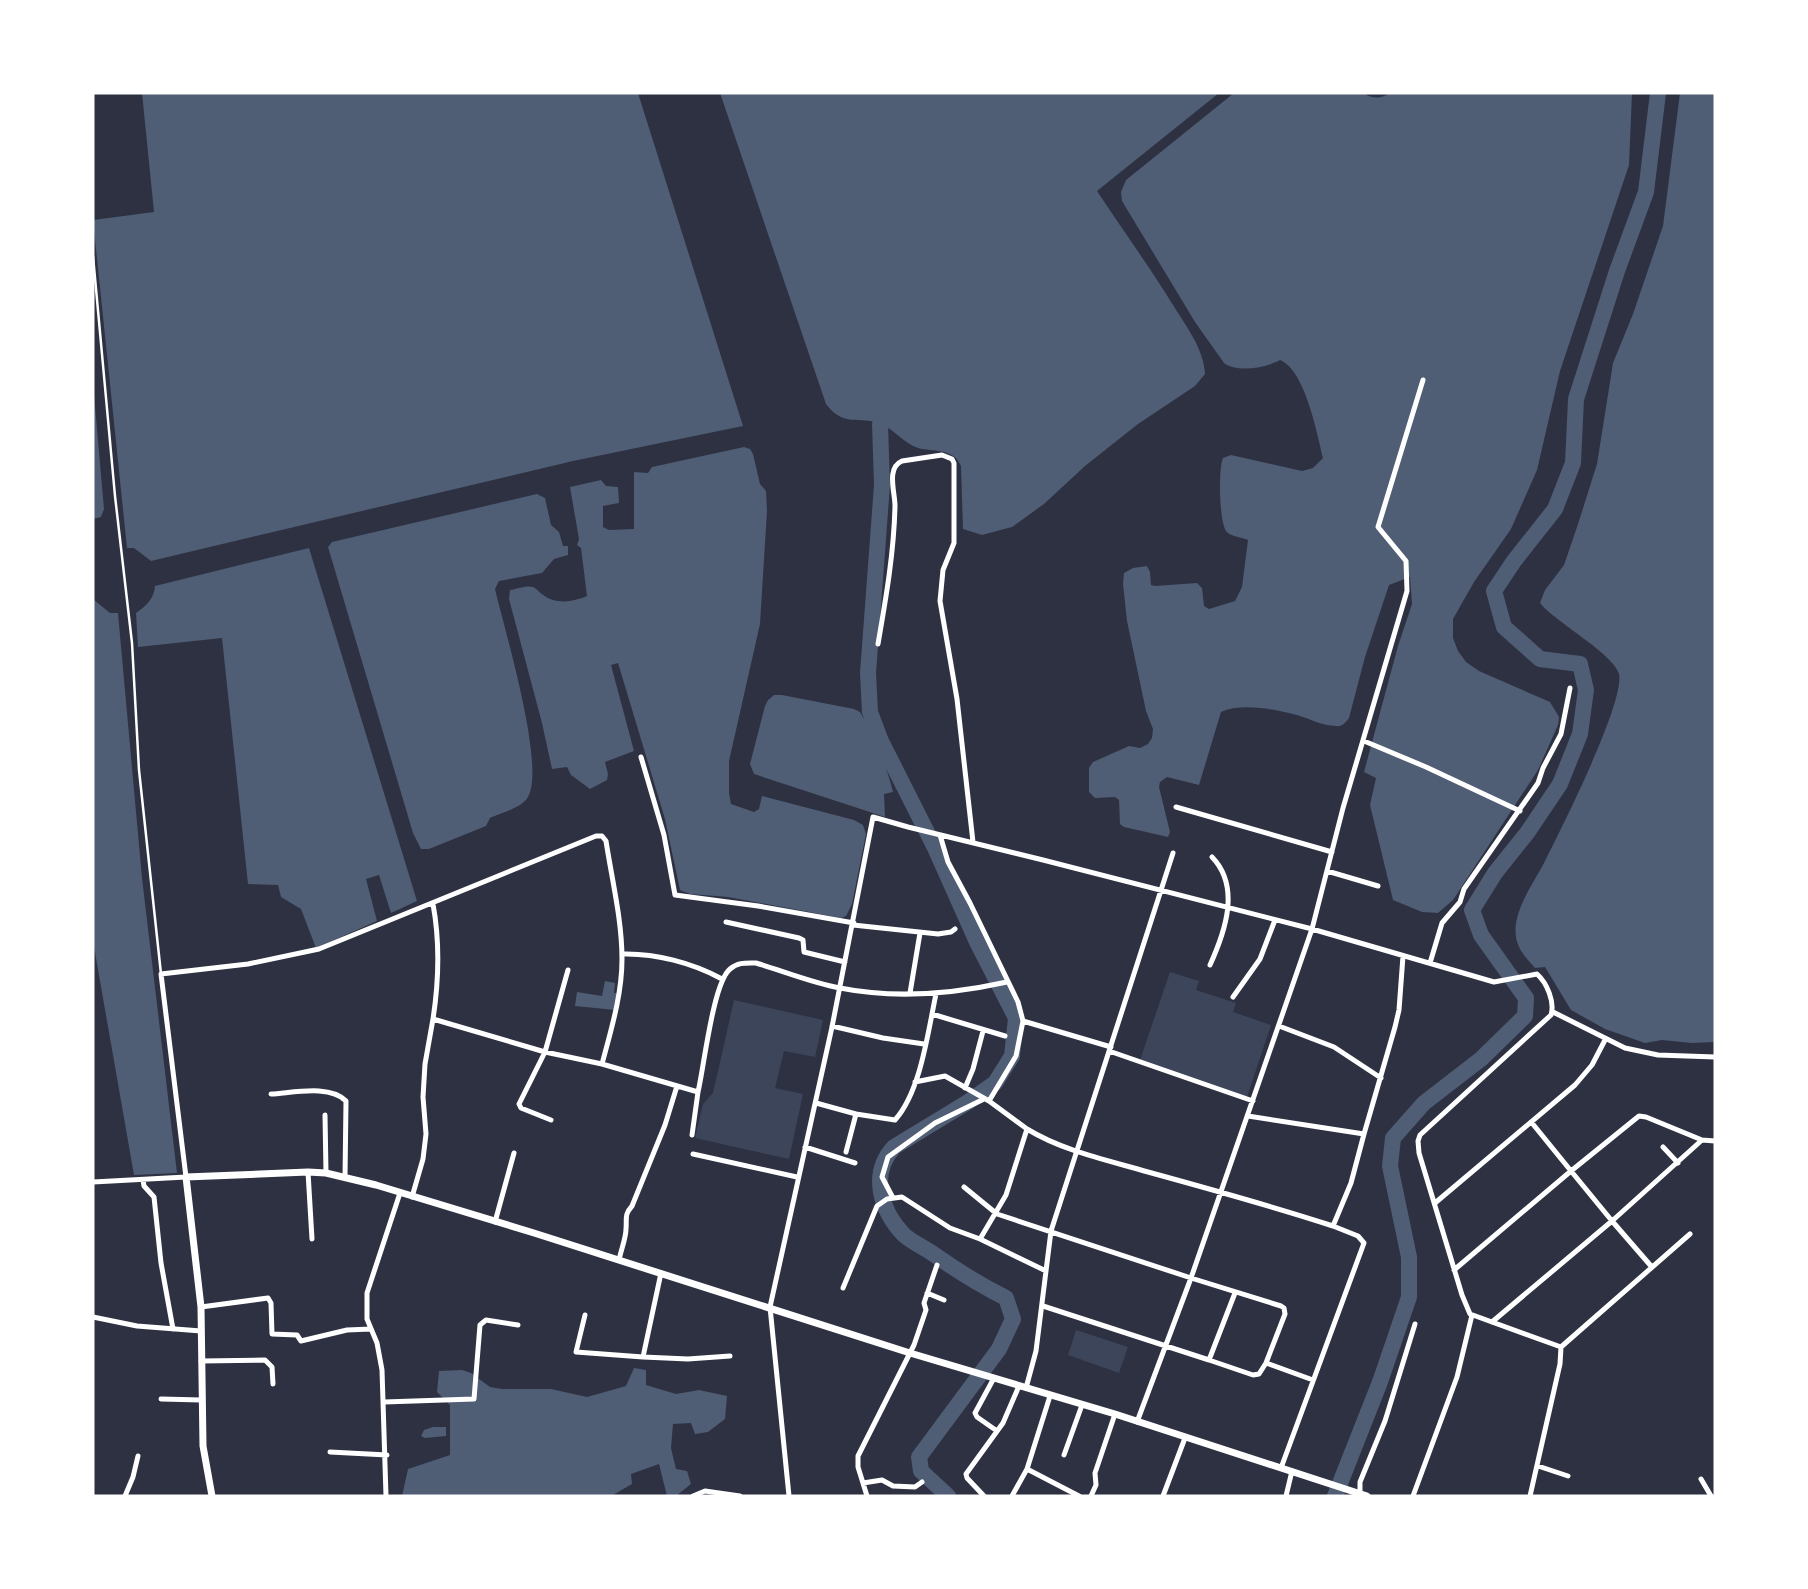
<svg xmlns="http://www.w3.org/2000/svg" width="1808" height="1589" font-family="Manrope,sans-serif">
	<style>
		.green { fill: #3c4559 }
		.water { fill: #4f5d75 }
		.lines { fill: none; stroke-linecap: round; stroke-linejoin: round }
		.river { stroke: #4f5d75; stroke-width: 16 }
		.service { stroke: #fff; stroke-width: 2.5 }
		.minor { stroke: #fff; stroke-width: 5 }
		.tertiary { stroke: #fff; stroke-width: 7 }
	</style>
	<rect width="100%" height="100%" fill="#2d3142"/>
	<path class="green" d="M1170,972L1199,981L1196,990L1236,1003L1233,1012L1271,1025L1247,1097L1140,1060Z
		M734,1000L823,1020L815,1057L784,1051L775,1088L803,1094L789,1159L695,1138L703,1104L713,1093Z
		M1076,1330L1128,1347L1119,1373L1068,1355Z"/>
	<path class="water" d="M142,93H638L743,426L573,461L151,561L134,548H127L93,220L154,212Z
		M720,93H1219L1097,191C1122,229 1149,266 1173,305C1186,326 1204,349 1205,374L1195,386L1138,424L1085,466L1044,504L1012,527L982,535L963,529L961,466C954,448 934,452 918,448C903,443 894,429 881,424C858,415 844,428 826,404Z
		M1234,93H1363C1373,99 1380,99 1390,93H1632L1629,165L1560,371L1537,470L1511,529L1474,582L1453,619V638L1458,651L1466,662L1479,671L1550,702L1559,717L1558,725L1538,770L1453,900L1438,913L1422,912L1393,900L1370,805L1376,778L1364,772L1398,646L1412,604L1410,577L1389,585L1365,657L1349,718C1345,723 1342,727 1336,726C1321,726 1307,717 1293,714C1272,709 1241,703 1221,712L1199,785L1167,777L1160,782L1159,787L1170,832L1168,837L1124,827L1120,824L1119,800L1115,797L1095,798L1089,792V768L1093,762L1129,746L1140,748L1148,744L1152,738L1153,729L1146,711L1127,621L1123,584L1124,573L1133,568L1147,566L1150,572L1151,585L1155,586L1197,583L1202,588L1204,606L1209,609L1235,601L1242,587L1248,540C1242,537 1232,537 1227,532C1219,525 1218,469 1223,458L1231,455L1302,471L1313,468L1323,458C1317,433 1305,370 1280,360C1266,368 1237,373 1224,363L1195,322L1122,201L1121,192L1126,180Z
		M1680,93H1715V1042L1692,1043L1662,1040L1645,1043L1605,1029L1571,1010L1545,967L1535,968C1527,959 1518,950 1516,937C1512,912 1533,884 1544,863C1560,831 1625,703 1619,674C1614,654 1555,622 1540,603L1545,590L1564,565L1578,524L1597,464L1613,363L1633,314L1663,226Z
		M93,383L104,509L101,517L93,519Z
		M744,447L750,449L753,454L760,484L766,491L767,511L760,624L729,761V793L731,804L754,812L759,809L762,796L854,820L863,825L866,834L852,904L846,916L841,918L728,897L690,894L680,890L665,819L618,663L611,665L634,751L605,762L608,774L607,780L590,789L571,775L567,767L552,769L542,723L509,599L510,590C516,589 527,585 533,587C536,588 540,593 542,594C555,605 573,602 587,596L581,548L577,545L579,539L570,487L601,480L606,486L618,487L619,503L603,506V527L609,530L634,529V472L648,473L652,467Z
		M537,494L545,498L551,525L559,532L563,546H568V555L554,559L542,573L499,581L495,589C504,628 546,766 528,797C522,808 500,813 490,818L486,826L429,849H421L413,833L328,547L332,542Z
		M309,548L417,901L391,913L379,875L366,879L377,921L316,948L301,909L281,897L278,885L248,884L222,638L138,647L136,613C146,606 154,599 155,586Z
		M93,599L110,613H118L142,878L177,1173L134,1175L93,941Z
		M774,695H782L854,709L860,712C875,736 886,764 893,792L884,794L885,817L754,774L750,764L765,706L768,700Z
		M605,981L615,983L614,993H617L615,1010L575,1006L577,992L602,996Z
		M634,1368L646,1370V1385L676,1394L699,1390L727,1396L725,1419L708,1432L695,1434L691,1423L673,1424L671,1448L676,1469L687,1471L691,1484L676,1496H667L659,1464L631,1474L632,1484L611,1496H402L408,1469L450,1455V1405L437,1392L439,1371L462,1370L471,1373L490,1387L502,1389H551L587,1397L626,1386Z
		M433,1427H446V1436L425,1438L421,1436L424,1430Z"/>
	<g class="lines">
		<path class="river" d="M880,424L882,485L868,673L870,712L881,741L935,848L977,942L1016,1018L1012,1056L995,1083L968,1102L894,1147C869,1174 881,1211 904,1235C912,1242 923,1247 932,1253C956,1270 980,1285 1006,1298L1013,1319L999,1349L919,1457L921,1471L948,1496
			M1335,1496L1380,1382L1409,1297V1257L1390,1166L1393,1138L1424,1103L1481,1059L1525,1016L1526,998L1481,935L1472,910L1495,873L1527,833L1560,784L1580,734L1586,690L1580,664L1540,659L1504,627L1494,591L1514,561L1555,509L1573,463L1576,399L1617,271L1646,192L1658,93"/>
		<path class="service" d="M93,256L115,496L132,643L139,770L161,974"/>
		<path class="minor" d="M878,644C886,598 894,552 895,506C895,492 886,468 902,461L942,455L952,459L954,463V543L943,570L940,601L957,699L973,842
			M1364,741L1426,767L1520,811
			M641,757L664,835L675,895L758,906L854,923
			M1176,807L1332,852
			M940,835L948,862L970,903L1018,1002L1023,1021L1016,1056L989,1101
			M1327,871L1378,886
			M726,922L799,938L803,940L804,952L845,962
			M853,925L938,934L951,932L955,929
			M622,954C655,953 693,963 722,979
			M1430,963L1442,923L1460,902L1464,889L1538,783L1543,768L1561,734L1570,688
			M1210,965C1225,932 1241,887 1212,857
			M910,993L920,933
			M1233,997L1260,959L1275,920
			M1553,1012L1625,1048L1658,1055L1715,1057
			M932,1014L1005,1036
			M433,1019C439,980 440,942 433,904
			M1023,1021L1111,1047
			M832,1026L883,1038L924,1044
			M1279,1026L1334,1047L1381,1078
			M1109,1051L1253,1101
			M602,1064L698,1092C704,1067 713,983 730,969C738,962 746,963 756,963C783,971 812,983 840,988C895,999 953,994 1007,982
			M915,1082L945,1076L989,1101L1027,1129
			M965,1088L973,1069L983,1031
			M271,1094C292,1093 330,1084 346,1101L345,1177
			M816,1103L856,1114
			M325,1115L326,1173
			M551,1120L521,1108L519,1104L545,1052L568,970
			M1532,1123L1571,1171L1639,1116L1646,1117L1702,1140
			M1364,1134L1395,1027L1399,1010L1403,956
			M692,1135L698,1092
			M805,1147L855,1163
			M1663,1147L1678,1163
			M846,1152L856,1114L895,1120C921,1091 928,1031 936,994
			M693,1154L797,1177
			M308,1172L312,1239
			M143,1180L144,1186L154,1197L161,1263L173,1329
			M93,1182L186,1177L161,974L248,964L319,949L596,836H602L606,841C612,880 622,920 622,959C622,995 611,1030 602,1064L545,1052L433,1019L425,1064L423,1097L426,1134L423,1159L412,1197
			M964,1187L997,1214L1191,1278L1281,1306L1284,1308L1285,1314L1266,1363L1313,1380
			M893,1198L882,1177L888,1157L935,1123L984,1099
			M1435,1203L1575,1085L1592,1065L1605,1040
			M495,1222L514,1153
			M980,1239L1006,1195L1027,1129C1063,1151 1107,1160 1148,1172C1210,1189 1272,1206 1333,1226L1351,1183L1364,1134L1248,1116
			M619,1260C621,1250 626,1238 626,1229C627,1218 624,1215 632,1206L665,1125L677,1086
			M1651,1266L1612,1221L1702,1140L1715,1141
			M1454,1270L1571,1171L1612,1221L1492,1322
			M843,1288L877,1206L887,1199L902,1197L950,1228L980,1239L1046,1271
			M927,1293L944,1300
			M1043,1306L1209,1360L1235,1293
			M201,1307L268,1298L271,1303L272,1334L297,1335L301,1341L347,1330L371,1329
			M585,1315L576,1352L643,1357L661,1273
			M93,1317L137,1326L201,1331
			M1561,1347L1690,1234
			M643,1357L688,1359L730,1356
			M1209,1360L1253,1375L1259,1374L1266,1363
			M201,1361L265,1360L272,1367L273,1384
			M994,1378L975,1413L977,1417L997,1431
			M1026,1388L1036,1351L1051,1231L1173,853
			M161,1399L201,1400
			M384,1402L474,1399L480,1325L486,1320L518,1325
			M1137,1422L1191,1278L1312,929L1343,808L1407,591L1406,561L1378,527L1423,380
			M330,1452L387,1455
			M1064,1455L1082,1405
			M1538,1466L1568,1476
			M1281,1468L1364,1243L1358,1236L1333,1226
			M1027,1469L1079,1496
			M1701,1479L1711,1496
			M863,1483L882,1480L893,1486L915,1487L922,1482
			M1360,1494V1482L1385,1421L1415,1324
			M125,1496L133,1477L138,1456
			M386,1496L382,1370L377,1343L367,1319V1293L400,1193
			M693,1496L705,1491L740,1496
			M789,1496L770,1307L832,1027L873,817L908,827L1043,860L1312,929L1494,982L1537,974C1547,983 1555,1002 1551,1015L1420,1135L1418,1141L1419,1153L1462,1295L1470,1314L1561,1347L1560,1364L1530,1496
			M867,1496L858,1467V1456L914,1345L926,1310L924,1303L937,1265
			M984,1496L967,1478L966,1474L1003,1423L1019,1386
			M1012,1496L1027,1469L1050,1396
			M1091,1496L1096,1485L1095,1473L1115,1414
			M1163,1496L1185,1438
			M1286,1496L1292,1471
			M1413,1496L1457,1377L1472,1315"/>
		<path class="tertiary" d="M212,1496L203,1446L201,1307L186,1177L308,1172L326,1173L376,1185L534,1233L910,1353L1115,1414L1367,1496"/>
	</g>
	<rect width="1808" height="1589" fill="none" stroke="#ffffff" stroke-width="189"/>
</svg>
